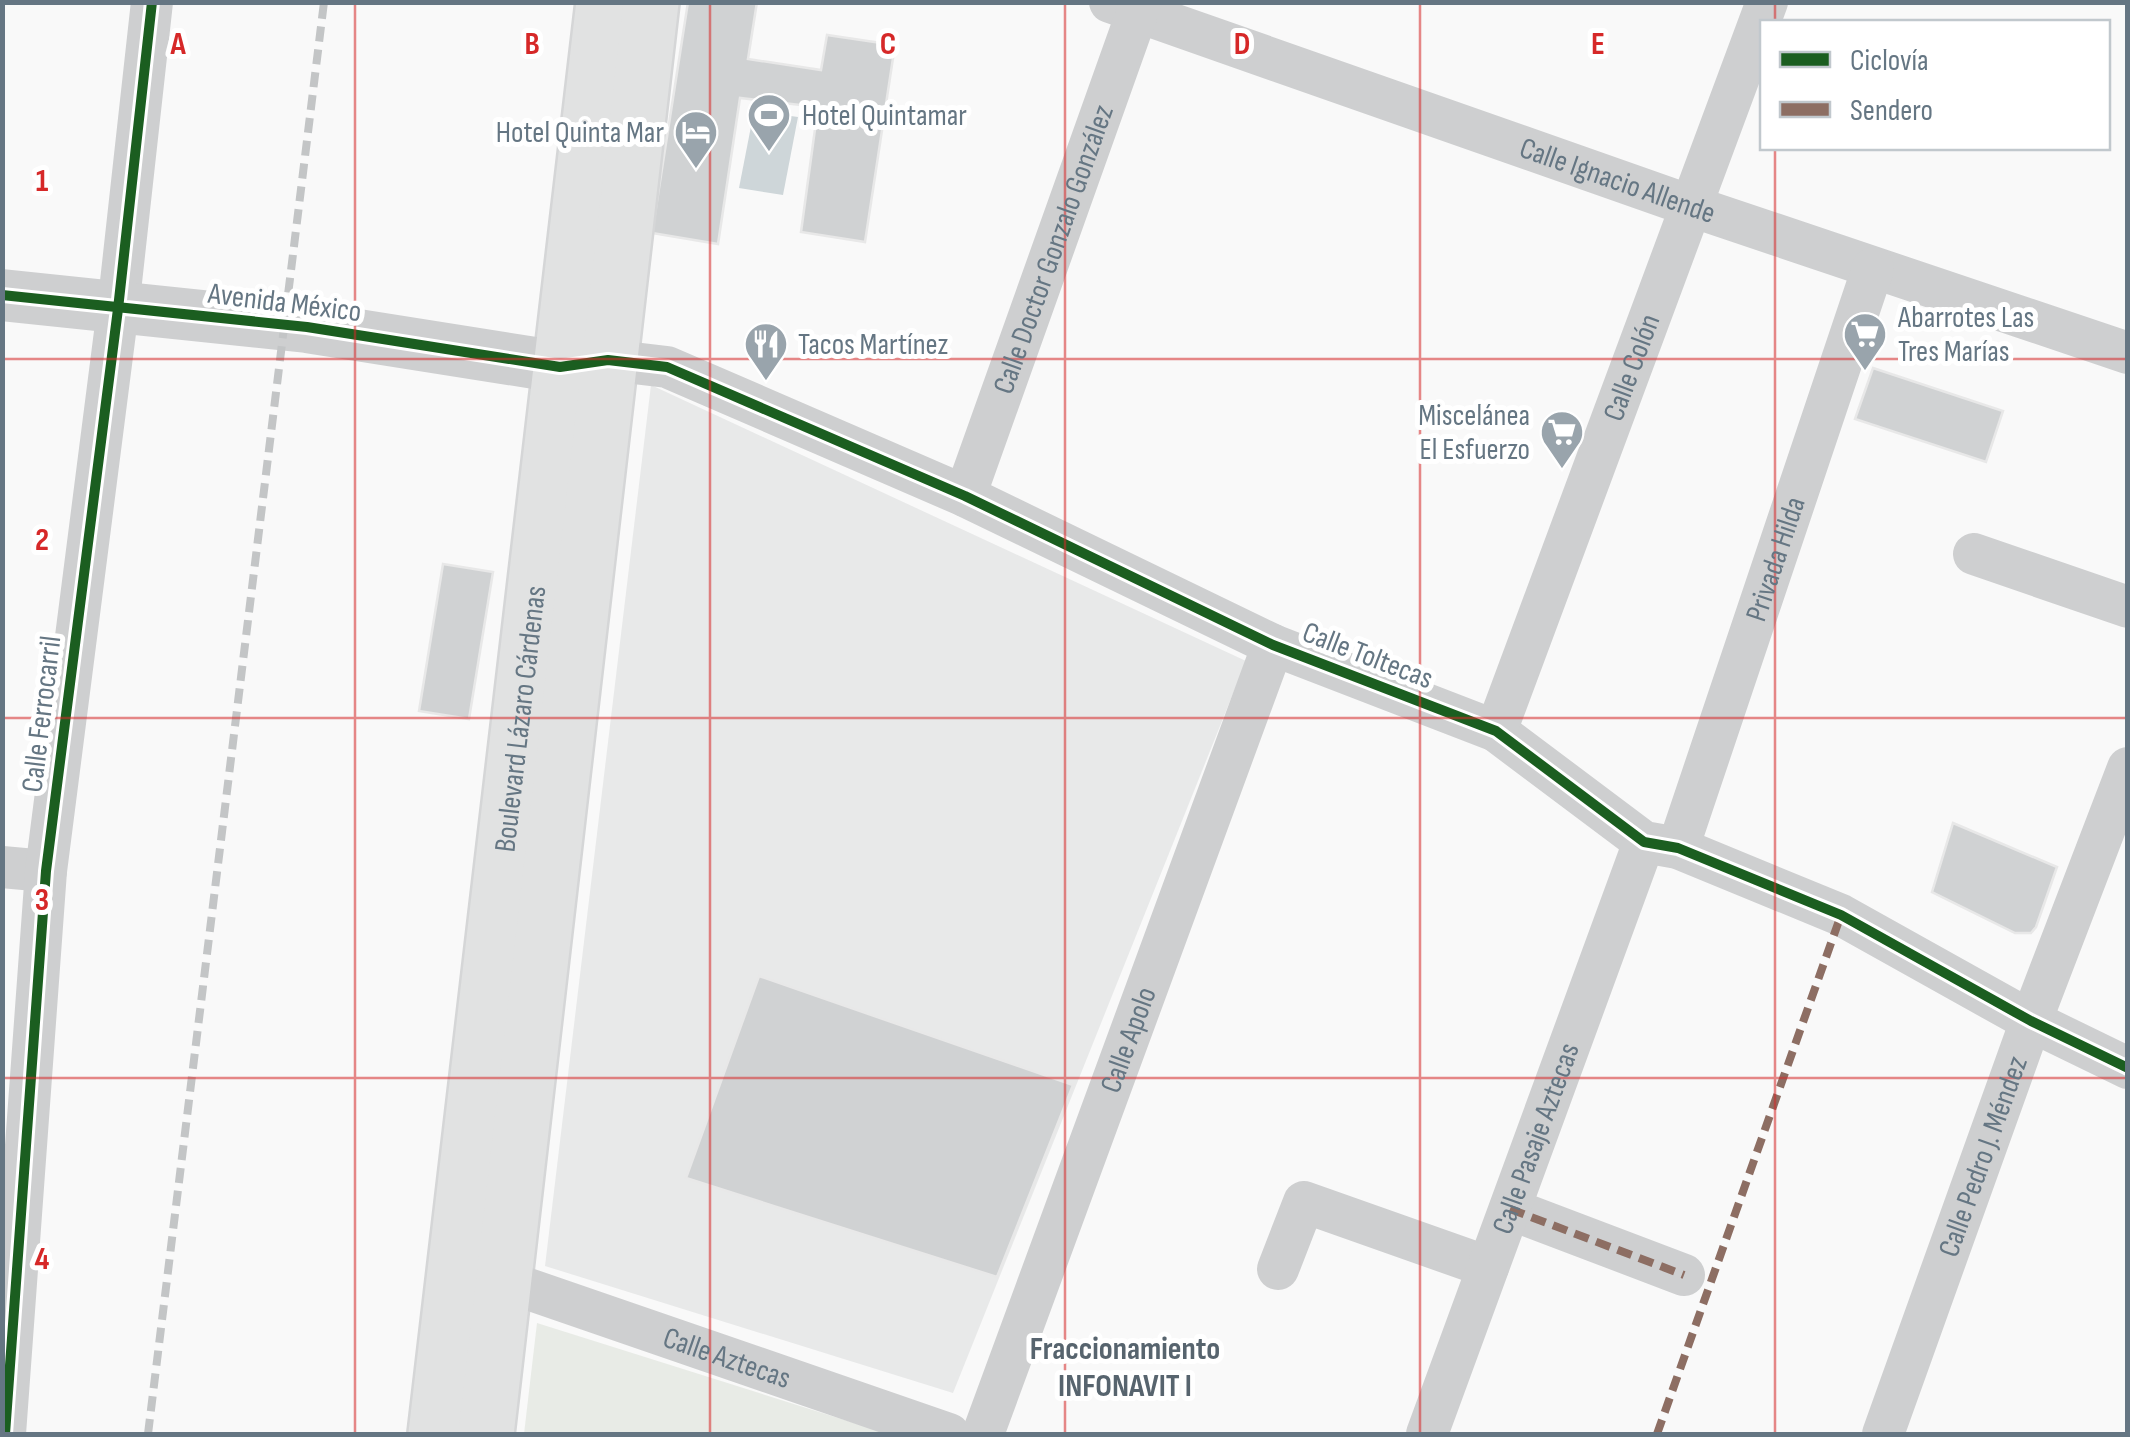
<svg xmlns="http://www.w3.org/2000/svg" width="2130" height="1437" font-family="'Sofia Sans Condensed',sans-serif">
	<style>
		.built { fill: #e8e9e9 }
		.green { fill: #e8ebe6 }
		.water { fill: #ced6d9 }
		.building { fill: #d0d2d3; stroke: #e8e8e8; stroke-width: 2.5 }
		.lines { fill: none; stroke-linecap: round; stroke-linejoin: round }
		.primary-casing { stroke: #d5d6d7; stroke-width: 60 }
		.minor { stroke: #cecfd0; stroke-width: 42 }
		.tertiary { stroke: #cecfd0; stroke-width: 52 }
		.primary { stroke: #e1e2e2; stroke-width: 55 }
		.rail { stroke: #c3c5c6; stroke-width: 8; stroke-dasharray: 15 8; stroke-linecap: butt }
		.quiet { stroke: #8d6e63; stroke-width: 8; stroke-dasharray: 15 8; stroke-linecap: butt }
		.cycleway-casing { stroke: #fff; stroke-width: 16 }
		.cycleway { stroke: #1b5e20; stroke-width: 10 }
		.grid { fill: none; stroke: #d62828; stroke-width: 2.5; stroke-opacity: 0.55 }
		.labels { text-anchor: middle; stroke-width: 10; stroke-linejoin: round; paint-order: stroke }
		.poi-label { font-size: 30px; fill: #657683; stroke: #fff; text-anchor: start }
		.street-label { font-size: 30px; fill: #657683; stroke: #fff }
		.neighbourhood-label { font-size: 32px; font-weight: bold; fill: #57646e; stroke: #fff }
		.grid-label { font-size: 32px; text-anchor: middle; font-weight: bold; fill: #d62828; stroke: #fff; stroke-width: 10; stroke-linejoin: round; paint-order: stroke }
	</style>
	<rect width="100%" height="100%" fill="#f9f9f9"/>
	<path class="built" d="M651,385L1246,661L953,1393L545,1266Z"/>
	<path class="green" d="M537,1323L889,1434H524Z"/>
	<path class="water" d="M754,111L798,117L783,195L739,188Z"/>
	<path class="building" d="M688,2H757L748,59L821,70L827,35L895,45L865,242L801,232L818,107L740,98L718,244L652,233Z
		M1873,368L2003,411L1986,462L1855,419Z
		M443,564L493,572L469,719L419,711Z
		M1953,823L2057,867L2036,927L2031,933H2015L1932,892Z
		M759,976L1073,1085L997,1277L686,1178Z"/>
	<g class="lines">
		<g class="primary-casing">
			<g id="primary">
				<path id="s9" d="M436,1434L604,2"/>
				<path d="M486,1434L651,2"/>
			</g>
		</g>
		<g class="minor">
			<path id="s1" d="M1110,2L1691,206L2128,353"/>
			<path d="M608,360L667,367L965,496L1273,645L1496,731L1644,842L1678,848L1841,915L2031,1021L2128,1068"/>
			<path id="s2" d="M965,496L1141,2"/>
			<path d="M1974,554L2128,607"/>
			<path id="s3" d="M1496,731L1767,2"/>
			<path id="s4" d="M1678,848L1873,268"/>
			<path d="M2,867L46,871"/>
			<path d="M1510,1209L1684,1275"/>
			<path d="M1278,1269L1304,1202L1488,1267"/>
			<path id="s5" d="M502,1280L949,1434"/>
			<path d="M5,1434L46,871L118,309L152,2"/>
			<path id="s6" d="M983,1434L1273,645"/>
			<path id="s7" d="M1427,1434L1644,842"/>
			<path id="s8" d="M1883,1434L2031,1021L2128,768"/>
		</g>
		<path class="tertiary" d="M2,295L307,327L560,367L606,360"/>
		<use href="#primary" class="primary"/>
		<path class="rail" d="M148,1434L324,2"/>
		<path class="quiet" d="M1510,1209L1684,1275
			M1657,1434L1841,915"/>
		<g class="cycleway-casing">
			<path id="cycleway" d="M2,295L307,327L560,367L608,360L667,367L965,496L1273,645L1496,731L1644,842L1678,848L1841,915L2031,1021L2128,1068
				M5,1434L46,871L118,309L152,2"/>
		</g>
		<use href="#cycleway" class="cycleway"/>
	</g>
	<path class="grid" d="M355,2V1434M710,2V1434M1065,2V1434M1420,2V1434M1775,2V22M1775,148V1434M2,359H2128M2,718H2128M2,1078H2128"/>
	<defs>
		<g id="stadium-pin" transform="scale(2.25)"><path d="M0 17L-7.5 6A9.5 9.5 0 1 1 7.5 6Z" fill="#99a4ac" stroke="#fff"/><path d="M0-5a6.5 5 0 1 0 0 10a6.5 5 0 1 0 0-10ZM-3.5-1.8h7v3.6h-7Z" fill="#fff"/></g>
		<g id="hotel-pin" transform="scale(2.25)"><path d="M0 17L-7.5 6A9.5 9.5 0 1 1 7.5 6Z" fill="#99a4ac" stroke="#fff"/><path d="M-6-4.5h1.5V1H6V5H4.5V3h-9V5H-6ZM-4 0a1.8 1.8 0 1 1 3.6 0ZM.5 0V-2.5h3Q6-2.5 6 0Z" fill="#fff"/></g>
		<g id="supermarket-pin" transform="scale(2.25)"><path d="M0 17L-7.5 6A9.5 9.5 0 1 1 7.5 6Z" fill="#99a4ac" stroke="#fff"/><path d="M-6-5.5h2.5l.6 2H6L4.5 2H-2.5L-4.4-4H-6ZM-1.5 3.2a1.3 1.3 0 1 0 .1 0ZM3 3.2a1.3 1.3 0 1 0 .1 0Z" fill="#fff"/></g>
		<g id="restaurant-pin" transform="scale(2.25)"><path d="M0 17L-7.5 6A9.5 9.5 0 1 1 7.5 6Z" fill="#99a4ac" stroke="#fff"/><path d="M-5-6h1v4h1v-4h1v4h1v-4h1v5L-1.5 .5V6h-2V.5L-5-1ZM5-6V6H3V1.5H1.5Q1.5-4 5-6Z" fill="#fff"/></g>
	</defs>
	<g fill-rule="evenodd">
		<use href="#stadium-pin" x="769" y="115"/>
		<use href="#hotel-pin" x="696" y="132"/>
		<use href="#supermarket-pin" x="1865" y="334"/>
		<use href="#restaurant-pin" x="766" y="344"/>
		<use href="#supermarket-pin" x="1562" y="432"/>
	</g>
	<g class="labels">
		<g class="poi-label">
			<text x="802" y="125">Hotel Quintamar</text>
			<text x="664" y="142" text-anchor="end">Hotel Quinta Mar</text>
			<text x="1898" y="327">Abarrotes Las<tspan x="1898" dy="34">Tres Marías</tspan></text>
			<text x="798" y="354">Tacos Martínez</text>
			<text x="1530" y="425" text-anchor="end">Miscelánea<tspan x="1530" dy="34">El Esfuerzo</tspan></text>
		</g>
		<g class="street-label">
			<text dy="10" stroke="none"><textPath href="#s1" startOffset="538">Calle Ignacio Allende</textPath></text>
			<text dy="10" stroke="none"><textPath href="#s2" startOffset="262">Calle Doctor Gonzalo González</textPath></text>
			<text transform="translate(285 302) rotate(7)" y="10">Avenida México</text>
			<text dy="10" stroke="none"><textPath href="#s3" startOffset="388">Calle Colón</textPath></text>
			<text dy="10" stroke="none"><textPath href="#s4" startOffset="305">Privada Hilda</textPath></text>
			<text transform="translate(1368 655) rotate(21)" y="10">Calle Toltecas</text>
			<text transform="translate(41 714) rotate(-83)" y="10">Calle Ferrocarril</text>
			<text dy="10" stroke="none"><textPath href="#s9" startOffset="720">Boulevard Lázaro Cárdenas</textPath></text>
			<text dy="10" stroke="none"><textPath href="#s6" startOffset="420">Calle Apolo</textPath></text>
			<text dy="10" stroke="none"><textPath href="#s7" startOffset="315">Calle Pasaje Aztecas</textPath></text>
			<text dy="10" stroke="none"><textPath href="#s8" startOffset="295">Calle Pedro J. Méndez</textPath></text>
			<text dy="10" stroke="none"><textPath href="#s5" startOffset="238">Calle Aztecas</textPath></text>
		</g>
		<g class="neighbourhood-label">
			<text x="1125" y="1359">Fraccionamiento<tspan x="1125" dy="37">INFONAVIT I</tspan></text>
		</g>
	</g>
	<g class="grid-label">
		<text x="178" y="54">A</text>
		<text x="532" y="54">B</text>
		<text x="888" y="54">C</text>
		<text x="1242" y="54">D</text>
		<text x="1598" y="54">E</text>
		<text x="42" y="191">1</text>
		<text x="42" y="550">2</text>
		<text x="42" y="910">3</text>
		<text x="42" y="1269">4</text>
	</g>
	<rect width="2130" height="1437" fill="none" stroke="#657683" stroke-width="10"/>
	<rect x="1760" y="20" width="350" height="130" fill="#ffffff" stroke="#c1c8cd" stroke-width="2.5"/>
	<rect x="1780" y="52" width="50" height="15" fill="#1b5e20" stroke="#c1c8cd" stroke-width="2.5"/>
	<text x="1850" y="70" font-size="30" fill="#657683">Ciclovía</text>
	<rect x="1780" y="102" width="50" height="15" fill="#8d6e63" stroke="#c1c8cd" stroke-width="2.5"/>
	<text x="1850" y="120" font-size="30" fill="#657683">Sendero</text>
</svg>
